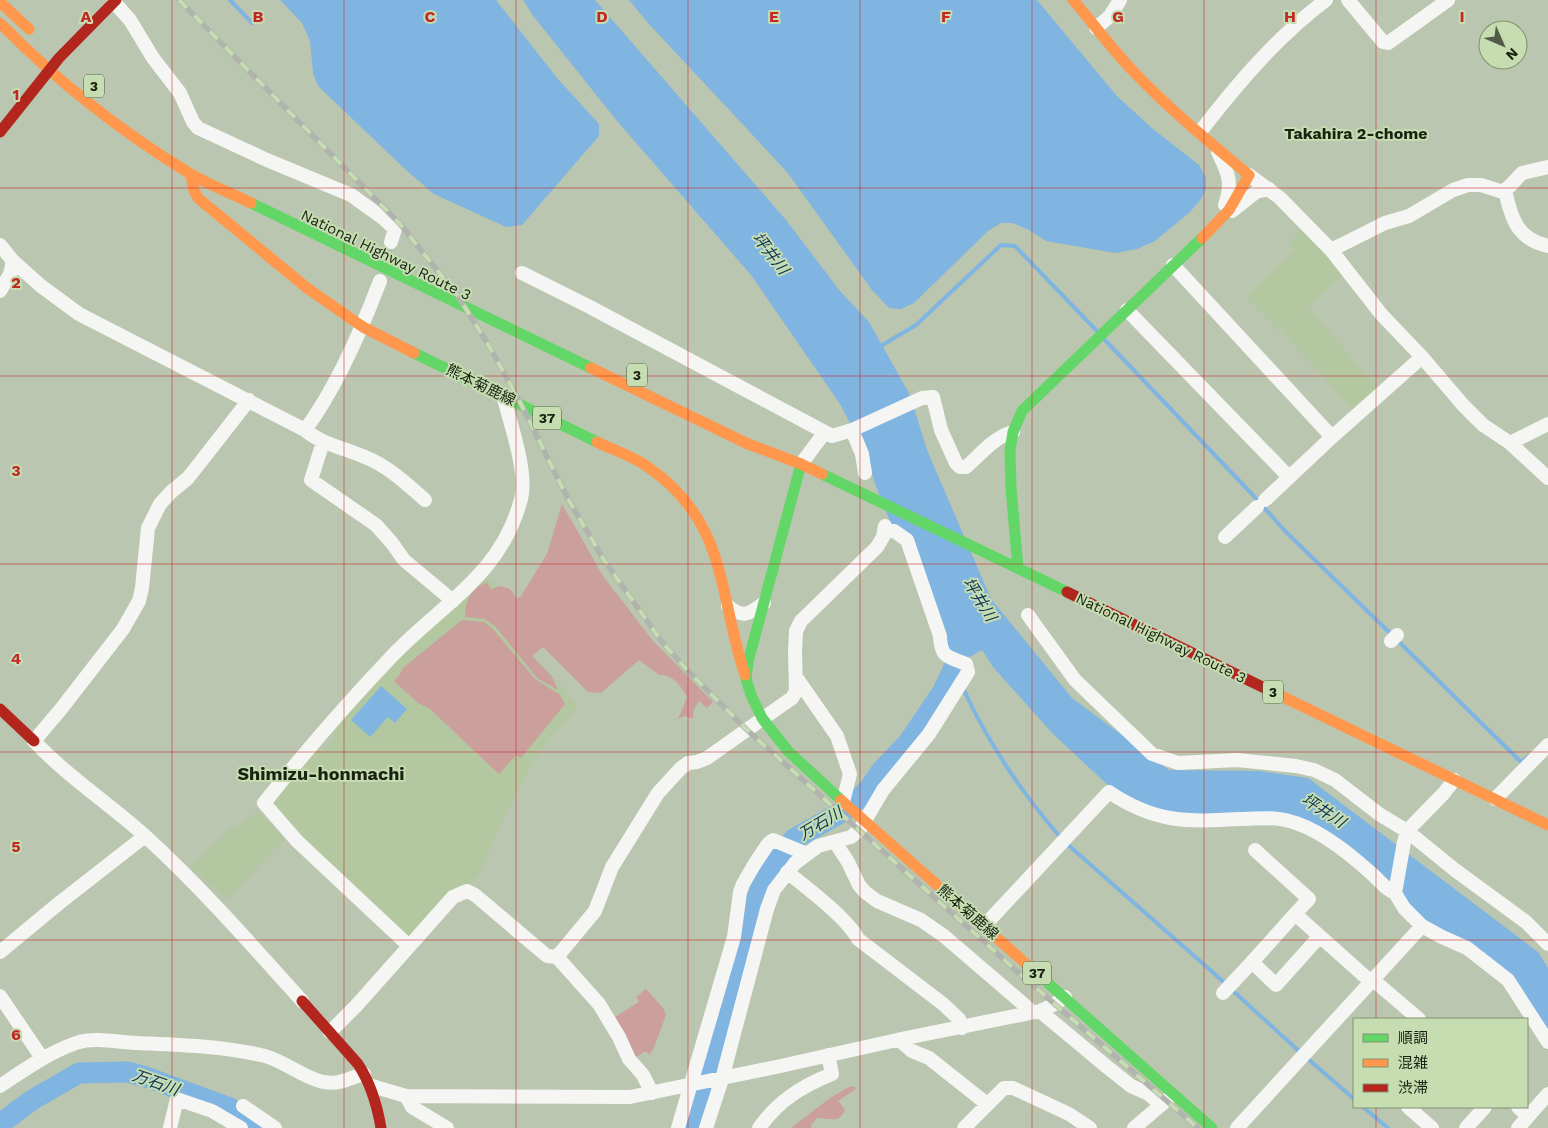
<svg xmlns="http://www.w3.org/2000/svg" width="1548" height="1128" font-family="'Work Sans','Noto Sans JP',sans-serif">
	<style>
		.built { fill: #b3c7a1 }
		.green { fill: #ca9f9c }
		.water { fill: #80b4e1 }
		.lines { fill: none; stroke-linecap: round; stroke-linejoin: round }
		.stream { stroke: #80b4e1; stroke-width: 4 }
		.river { stroke: #80b4e1; stroke-width: 21 }
		.street { stroke: #f5f6f3; stroke-width: 14 }
		.fast { stroke: #63d668; stroke-width: 11 }
		.slow { stroke: #ff974d; stroke-width: 11 }
		.jam { stroke: #b3261e; stroke-width: 11 }
		.rail-casing { stroke: #b1b4ae; stroke-width: 5.5 }
		.rail { stroke: #c5ddb1; stroke-width: 4; stroke-dasharray: 11; stroke-linecap: butt }
		.grid { fill: none; stroke: #c32726; stroke-width: 1; stroke-opacity: 0.55 }
		.labels { text-anchor: middle; stroke-width: 4; stroke-linejoin: round; paint-order: stroke }
		.shield { fill: #c5ddb1; stroke: #4d5a42; stroke-width: 1 }
		.shield-label { font-size: 14px; font-weight: bold; fill: #1a2212 }
		.street-label { font-size: 15px; fill: #1a2212; stroke: #c5ddb1 }
		.neighbourhood-label { font-size: 16px; font-weight: bold; fill: #1a2212; stroke: #c5ddb1 }
		.water-label { font-size: 16px; font-style: italic; fill: #0f3458; stroke: #c5ddb1 }
		.quarter-label { font-size: 18px; font-weight: bold; fill: #1a2212; stroke: #c5ddb1 }
		.grid-label { font-size: 16px; text-anchor: middle; font-weight: bold; fill: #c32726; stroke: #c5ddb1; stroke-width: 4; stroke-linejoin: round; paint-order: stroke }
	</style>
	<rect width="100%" height="100%" fill="#bac6af"/>
	<path class="built" d="M1303,229L1344,274L1281,332L1246,297L1295,250L1289,243Z
		M1309,308L1378,389L1354,411L1283,332Z
		M488,580L502,590L523,643L577,704V708L550,738L530,767L500,825L479,875L411,937H407L338,874L272,806V798L317,749L323,751L334,739L333,728L384,671L482,581Z
		M257,810L284,839L227,900L190,866L234,825L238,828Z"/>
	<path class="green" d="M562,504L603,576L653,641L713,702L707,708L699,701L694,709L693,719L685,716L678,719L687,697C681,686 673,674 659,675L639,660L601,693L588,692L543,647L532,656L552,677L558,690L537,678L495,626L485,619L465,617C465,603 471,586 487,583L491,589L501,586L510,589L517,599L521,596L547,554Z
		M462,620L484,622L492,628L535,679L559,694L565,704L521,758L516,755L499,774L430,709L418,703L394,681L400,674L403,668Z
		M646,989L663,1008L666,1015L653,1050L649,1055L646,1051L633,1059L612,1019L639,1002L636,997Z
		M851,1086L857,1088L838,1101L845,1110C839,1124 829,1118 817,1118L811,1125V1128H791L830,1098Z"/>
	<path class="water" d="M280,0H496L557,78L599,124V136L522,225L506,227L434,194L406,170L318,86L313,73L310,41L302,23Z
		M523,0H595L786,220L840,291L869,322L910,395L927,450L991,599L1072,698L1169,770L1260,771L1308,778L1538,952L1548,968V1032L1510,978L1422,920L1312,825L1186,817L1144,807L1112,789L1053,734L993,667L982,650L964,660L946,647L910,537L891,524L875,484L868,458L840,404L751,275L617,121L534,17Z
		M629,0H1037L1117,96L1153,129L1199,165L1206,178V189L1201,199L1190,212L1155,241L1137,249L1115,253L1046,241L1027,229L1012,223H1001L988,231L914,303L901,309L889,308L872,290L787,172L648,23Z
		M381,686L407,709L395,723L388,717L370,737L351,720Z"/>
	<g class="lines">
		<path class="stream" d="M230,0L252,23
			M1104,339L1251,493L1285,531L1392,635
			M879,347L916,325L1001,245L1015,246L1096,330
			M1397,640L1521,762L1529,756
			M953,670L959,679
			M963,688C988,743 1022,793 1061,838
			M1066,843L1226,984
			M1231,989L1301,1053
			M1307,1058L1354,1099
			M1363,1107L1388,1128"/>
		<path class="river" d="M0,1124L32,1100L79,1073L127,1072L146,1077L230,1108L257,1128
			M691,1128L724,1014L744,934L761,887L772,864L794,839L847,809L868,790L882,770L908,743L943,691L953,670L964,640"/>
		<path class="street" d="M1348,0L1383,42L1388,43L1448,0
			M114,2L130,20L153,58L180,93L193,122L198,128L267,160L351,195L383,218L395,229L391,242
			M1096,28L1110,16L1120,0
			M1200,132C1237,84 1277,37 1326,0
			M1218,152C1228,173 1233,182 1225,205
			M1249,175L1280,198L1331,250L1381,314L1422,357L1463,405L1483,425L1510,443L1548,478
			M1505,190C1511,218 1517,239 1548,246
			M1232,211L1256,192L1269,189
			M0,245L13,261L41,286L79,314L305,430C337,387 361,331 380,281
			M1331,250L1385,223L1409,216L1453,190L1468,185H1481L1500,191L1505,190L1511,185L1522,173L1548,167
			M1173,265L1332,437L1422,357
			M522,273L590,307L832,436L852,430L922,398L933,397L941,430L956,463L960,467H966C980,455 995,436 1013,432
			M0,291L10,274L13,261
			M1127,310L1289,477
			M249,400L188,478L171,492L160,504L148,528L142,588L139,601L123,629L61,709L34,741C67,776 108,803 144,835C200,886 251,944 302,1001
			M305,430C323,445 344,448 365,457C388,466 407,484 425,500
			M852,430L862,454L865,473
			M323,442L311,480L376,525L392,543L404,560L453,601
			M1510,443L1548,424
			M801,464L825,432
			M1265,500L1332,437
			M1225,537L1257,507
			M728,606C743,619 749,614 764,603
			M1028,615L1075,680L1152,754L1178,763L1237,760L1296,766L1314,770L1335,780L1379,814L1407,831L1455,870L1526,922L1548,944
			M1391,641L1397,635
			M796,677L837,736L850,774L843,802
			M1454,780L1444,793L1407,831L1404,842L1395,893L1404,908L1422,926L1442,937L1467,948L1508,980L1548,1042
			M1495,799L1548,745
			M835,842L848,862L859,885L865,892L877,901L921,920L944,936L1029,1009L1030,1013
			M1255,850L1309,899L1295,914
			M787,872C807,888 847,918 858,939L943,1004L959,1019L962,1028
			M984,926L1109,792C1155,823 1187,822 1240,819C1256,819 1273,816 1289,821C1318,828 1350,854 1372,874C1380,881 1385,889 1395,893
			M409,946L297,841L264,803C305,752 348,702 393,655C443,603 501,575 521,499C528,472 510,423 503,395
			M0,952L58,904L145,836
			M557,957L595,911L612,867L658,793L681,768L688,763L697,762L707,758L792,698L796,691L795,652L796,631L801,621L877,547L883,537L885,526
			M1252,962L1295,914L1370,981
			M1372,979L1419,1019
			M1223,993L1252,962L1276,985L1319,937
			M0,996L42,1058
			M1040,1011L1106,1066L1131,1086L1149,1094L1161,1105
			M330,1032L356,1006L453,897L467,891L475,895L547,956L557,957L599,1004L619,1037L629,1059L643,1075L652,1093
			M899,1040L912,1051L929,1058L987,1104
			M0,1086C24,1070 48,1053 76,1043C94,1037 117,1042 136,1043C179,1045 223,1046 265,1056C288,1062 315,1088 339,1082C348,1080 356,1076 364,1074
			M372,1086L406,1096L630,1097L776,1067L906,1038L1040,1011L1055,1004L1065,997
			M406,1096L412,1107L447,1128
			M243,1106L275,1128
			M1408,1107L1432,1128
			M1518,1107L1528,1116
			M170,1128L177,1099L212,1111L241,1128
			M678,1128L734,937L740,892L743,884L754,865L768,844L773,840L807,854
			M706,1128L722,1079L767,909L774,890L795,863L818,846L851,837L860,829L883,790L929,734L968,672L966,664C947,656 941,658 940,636L907,540L894,531H884
			M759,1128C778,1101 802,1086 832,1074L828,1055
			M964,1128L1004,1088H1013L1069,1114L1090,1128
			M1134,1128L1168,1099
			M1237,1128L1422,926
			M1466,1128L1485,1107
			M1518,1128L1548,1094"/>
		<path class="fast" d="M251,203L591,368
			M414,353L597,442
			M801,464L748,662L746,679L751,695L762,718L788,751L841,800
			M822,474L1067,592
			M1018,568L1011,488L1010,451L1013,432L1022,411L1202,238
			M1041,977L1212,1128"/>
		<path class="slow" d="M1073,0C1093,23 1111,48 1132,70C1168,108 1209,142 1249,175L1229,210L1202,238
			M0,2L29,29
			M0,23C57,81 120,131 189,173C209,185 231,193 251,203
			M191,174L194,191L199,199L307,288L363,327L414,353
			M591,368L746,443L801,464L822,474
			M597,442C613,450 633,456 648,467C728,522 718,594 745,675
			M1275,693L1548,825
			M841,800L1041,977"/>
		<path class="jam" d="M0,132L59,58L116,0
			M1067,592L1275,693
			M0,709L34,741
			M302,1001L358,1064C371,1084 377,1104 381,1128"/>
		<g class="rail-casing">
			<path id="rail" d="M179,0L400,224L458,296L489,346L521,404L568,499L604,560L662,642L688,671L747,730L1020,974L1198,1128"/>
		</g>
		<use href="#rail" class="rail"/>
	</g>
	<path class="grid" d="M172,0V1128M344,0V1128M516,0V1128M688,0V1128M860,0V1128M1032,0V1128M1204,0V1128M1376,0V1019M0,188H1548M0,376H1548M0,564H1548M0,752H1548M0,940H1548M1376,1107V1128"/>
	<g class="labels">
		<g class="shield">
			<rect x="84" y="74.5" width="20" height="23" rx="4"/>
			<rect x="627" y="363.5" width="20" height="23" rx="4"/>
			<rect x="533" y="406.5" width="28" height="23" rx="4"/>
			<rect x="1263" y="680.5" width="20" height="23" rx="4"/>
			<rect x="1023" y="961.5" width="28" height="23" rx="4"/>
		</g>
		<g class="shield-label">
			<text x="94" y="91">3</text>
			<text x="637" y="380">3</text>
			<text x="547" y="423">37</text>
			<text x="1273" y="697">3</text>
			<text x="1037" y="978">37</text>
		</g>
		<g class="street-label">
			<text transform="translate(386 255) rotate(26)" y="5">National Highway Route 3</text>
			<text transform="translate(481 385) rotate(26)" y="5">熊本菊鹿線</text>
			<text transform="translate(1161 638) rotate(26)" y="5">National Highway Route 3</text>
			<text transform="translate(968 912) rotate(41)" y="5">熊本菊鹿線</text>
		</g>
		<g class="neighbourhood-label">
			<text x="1356" y="139">Takahira 2-chome</text>
		</g>
		<g class="water-label">
			<text transform="translate(771 253) rotate(52)" y="6">坪井川</text>
			<text transform="translate(980 599) rotate(58)" y="6">坪井川</text>
			<text transform="translate(1324 810) rotate(33)" y="6">坪井川</text>
			<text transform="translate(820 823) rotate(-31)" y="6">万石川</text>
			<text transform="translate(156 1082) rotate(19)" y="6">万石川</text>
		</g>
		<g class="quarter-label">
			<text x="321" y="780">Shimizu-honmachi</text>
		</g>
	</g>
	<g class="grid-label">
		<text x="86" y="22">A</text>
		<text x="258" y="22">B</text>
		<text x="430" y="22">C</text>
		<text x="602" y="22">D</text>
		<text x="774" y="22">E</text>
		<text x="946" y="22">F</text>
		<text x="1118" y="22">G</text>
		<text x="1290" y="22">H</text>
		<text x="1462" y="22">I</text>
		<text x="16" y="100">1</text>
		<text x="16" y="288">2</text>
		<text x="16" y="476">3</text>
		<text x="16" y="664">4</text>
		<text x="16" y="852">5</text>
		<text x="16" y="1040">6</text>
	</g>
	<rect x="1353" y="1018" width="175" height="90" fill="#c5ddb1" stroke="#819271"/>
	<rect x="1363" y="1034" width="25" height="8" fill="#63d668" stroke="#819271"/>
	<text x="1398" y="1043" font-size="15" fill="#1a2212">順調</text>
	<rect x="1363" y="1059" width="25" height="8" fill="#ff974d" stroke="#819271"/>
	<text x="1398" y="1068" font-size="15" fill="#1a2212">混雑</text>
	<rect x="1363" y="1084" width="25" height="8" fill="#b3261e" stroke="#819271"/>
	<text x="1398" y="1093" font-size="15" fill="#1a2212">渋滞</text>
	<g transform="translate(1503 45) rotate(135)"><circle r="24" fill="#c5ddb1" stroke="#819271"/>
	<path d="M0-4L9 19L0 12L-9 19Z" fill="#525b49"/>
	<text y="-8" font-size="14" font-weight="bold" text-anchor="middle" fill="#1a2212">N</text>
	</g>
</svg>
